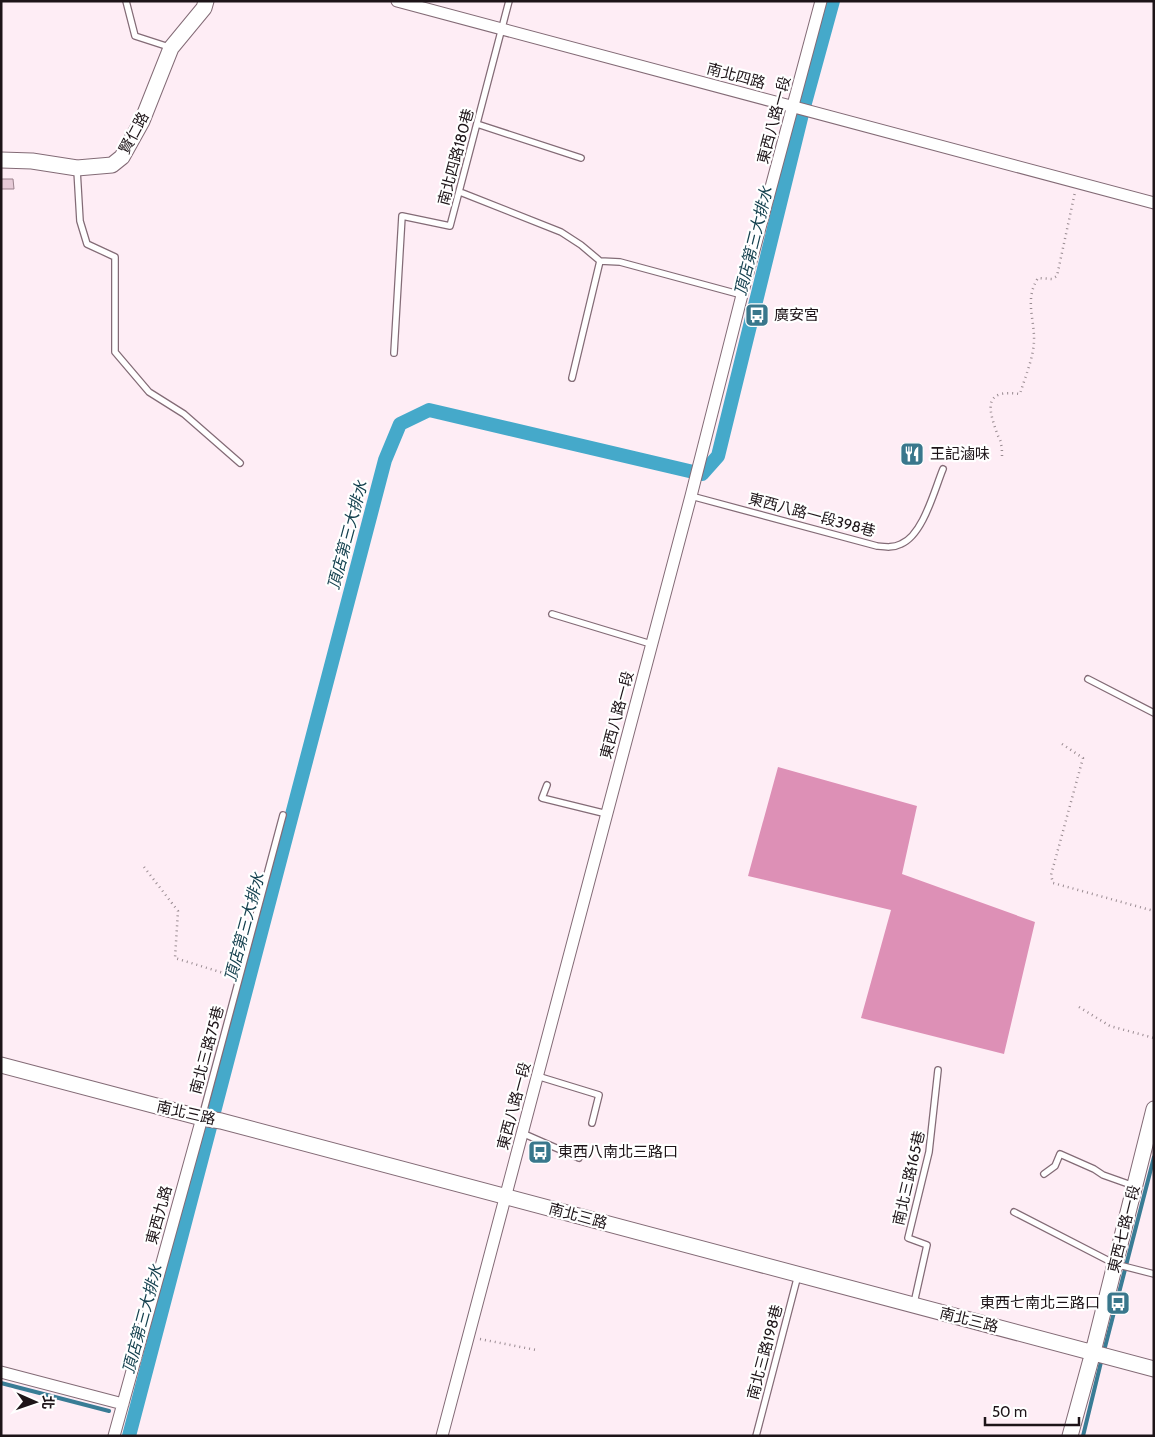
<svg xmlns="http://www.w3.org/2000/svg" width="1155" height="1437" font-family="Cabin,'Noto Sans TC',sans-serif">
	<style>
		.forest { fill: #dd90b6 }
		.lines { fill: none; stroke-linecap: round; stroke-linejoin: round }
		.stream { stroke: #397c95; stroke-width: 4 }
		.canal { stroke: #45a9ca; stroke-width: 14 }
		.building { fill: #e6cad7; stroke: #9b828d }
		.lane-casing { stroke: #836b76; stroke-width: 8 }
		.street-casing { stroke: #836b76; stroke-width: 13 }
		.secondary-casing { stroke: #836b76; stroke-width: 17 }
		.path { stroke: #9a8c92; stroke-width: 2.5; stroke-dasharray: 1 4; stroke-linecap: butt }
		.lane { stroke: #fff; stroke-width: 5.5 }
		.street { stroke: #fff; stroke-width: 11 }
		.secondary { stroke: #fff; stroke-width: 15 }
		.labels { text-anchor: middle; stroke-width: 4.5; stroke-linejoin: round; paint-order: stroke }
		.street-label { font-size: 15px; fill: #1d1418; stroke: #fff }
		.poi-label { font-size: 15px; fill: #1d1418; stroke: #fff; text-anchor: start }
		.water-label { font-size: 16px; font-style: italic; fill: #15414f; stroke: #fff }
	</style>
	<rect width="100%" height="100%" fill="#feedf5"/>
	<path class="forest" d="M778,767L917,806L902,874L1035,922L1004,1054L861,1018L891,910L748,876Z"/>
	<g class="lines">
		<path class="stream" d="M1104,1351L1154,1157
			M1,1383L109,1411
			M1083,1436L1102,1358"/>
		<path class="canal" d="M129,1436L385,460L400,424L429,410L702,474L718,456L802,114L833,1"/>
	</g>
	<path class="building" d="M1,179H13L14,189H1Z"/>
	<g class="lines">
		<g class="lane-casing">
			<path id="lane" d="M126,1L135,36L169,47
				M477,124L581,158
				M77,170L80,221L87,244L115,257V352L149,392L184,414L240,463
				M460,192L561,232L581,245L600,261L620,262L742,295
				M394,353L402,216L450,226L509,1
				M572,378L600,261
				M691,496L877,546C886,547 893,548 901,544C923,535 934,491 943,469
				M552,614L651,644
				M1088,679L1154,713
				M547,785L542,798L607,814
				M537,1076L599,1095L592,1123
				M202,1117L283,815
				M522,1133L579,1158
				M1044,1174L1055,1166L1060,1154L1094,1169L1103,1175L1134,1186
				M1014,1212L1115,1264L1154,1274
				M914,1303L927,1245L908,1238L929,1152L938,1070
				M756,1436L798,1275"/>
		</g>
		<g class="street-casing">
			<path id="street" d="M397,1L1154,203
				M1,1372L123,1404
				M114,1436L202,1118
				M442,1436L691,496L742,295L821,1"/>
		</g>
		<g class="secondary-casing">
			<path id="secondary" d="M1,160L32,161L77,168L112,165L122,157L142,121L171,48L204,8L206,1
				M1,1065L202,1118L221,1121L1154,1369
				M1070,1436L1093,1352L1154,1109"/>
		</g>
		<path class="path" d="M1002,456C1002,452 1002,448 1001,444C1001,440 998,437 997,433C987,406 985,389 1020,394C1025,377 1033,359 1034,342C1035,319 1024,300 1038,278L1052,279L1057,276L1075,192
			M1062,744L1083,758L1051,875L1053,883L1154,911
			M144,867L178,911L175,958L233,976
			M1079,1007L1110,1026L1154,1038
			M480,1339L536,1350"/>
		<use href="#lane" class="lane"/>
		<use href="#street" class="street"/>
		<use href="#secondary" class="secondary"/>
	</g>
	<defs>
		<g id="bus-square" transform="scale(1.25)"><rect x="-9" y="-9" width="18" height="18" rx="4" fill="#39778c" stroke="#fff"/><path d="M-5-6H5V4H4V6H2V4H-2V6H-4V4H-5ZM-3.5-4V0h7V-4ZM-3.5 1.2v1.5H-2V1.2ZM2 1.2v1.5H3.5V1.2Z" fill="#fff"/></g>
		<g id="restaurant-square" transform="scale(1.25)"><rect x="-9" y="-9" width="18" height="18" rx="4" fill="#39778c" stroke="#fff"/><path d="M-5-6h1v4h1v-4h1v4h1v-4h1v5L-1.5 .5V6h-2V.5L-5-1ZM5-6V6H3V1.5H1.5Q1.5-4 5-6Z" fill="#fff"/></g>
	</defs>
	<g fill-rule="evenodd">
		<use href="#bus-square" x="757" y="315"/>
		<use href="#restaurant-square" x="912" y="454"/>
		<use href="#bus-square" x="540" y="1152"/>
		<use href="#bus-square" x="1118" y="1303"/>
	</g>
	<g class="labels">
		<g class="street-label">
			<text transform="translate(736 76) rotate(15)" y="5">南北四路</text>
			<text transform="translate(774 120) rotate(-75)" y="5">東西八路一段</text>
			<text transform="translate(134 133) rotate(-62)" y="5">賢仁路</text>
			<text transform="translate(456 157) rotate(-75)" y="5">南北四路180巷</text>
			<text transform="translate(812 515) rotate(15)" y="5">東西八路一段398巷</text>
			<text transform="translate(617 715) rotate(-75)" y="5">東西八路一段</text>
			<text transform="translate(207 1050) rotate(-75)" y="5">南北三路75巷</text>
			<text transform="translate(514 1106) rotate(-75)" y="5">東西八路一段</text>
			<text transform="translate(186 1113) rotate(13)" y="5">南北三路</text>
			<text transform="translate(909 1178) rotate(-77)" y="5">南北三路165巷</text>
			<text transform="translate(159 1215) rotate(-75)" y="5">東西九路</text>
			<text transform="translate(578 1216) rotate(15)" y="5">南北三路</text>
			<text transform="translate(1124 1229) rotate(-76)" y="5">東西七路一段</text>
			<text transform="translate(969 1320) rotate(14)" y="5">南北三路</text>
			<text transform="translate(765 1352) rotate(-75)" y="5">南北三路198巷</text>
		</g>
		<g class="poi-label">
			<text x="774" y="320">廣安宮</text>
			<text x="930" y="459">王記滷味</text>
			<text x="558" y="1157">東西八南北三路口</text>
			<text x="1100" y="1308" text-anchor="end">東西七南北三路口</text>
		</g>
		<g class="water-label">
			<text transform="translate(753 241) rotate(-76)" y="6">頂店第三大排水</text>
			<text transform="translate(347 535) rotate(-75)" y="6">頂店第三大排水</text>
			<text transform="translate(244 927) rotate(-75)" y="6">頂店第三大排水</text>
			<text transform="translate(142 1319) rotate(-75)" y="6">頂店第三大排水</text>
		</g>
	</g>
	<rect width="1155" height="1437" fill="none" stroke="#1d1418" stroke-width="5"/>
	<g transform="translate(35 1402) rotate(92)" stroke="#ffffff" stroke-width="4" paint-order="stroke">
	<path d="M0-4L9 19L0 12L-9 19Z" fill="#1d1418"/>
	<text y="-8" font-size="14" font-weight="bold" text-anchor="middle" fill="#1d1418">北</text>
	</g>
	<path d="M985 1417v8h94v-8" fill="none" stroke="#1d1418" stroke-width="2.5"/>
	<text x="992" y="1417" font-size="15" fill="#1d1418" stroke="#ffffff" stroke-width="4" paint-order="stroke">50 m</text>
</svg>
